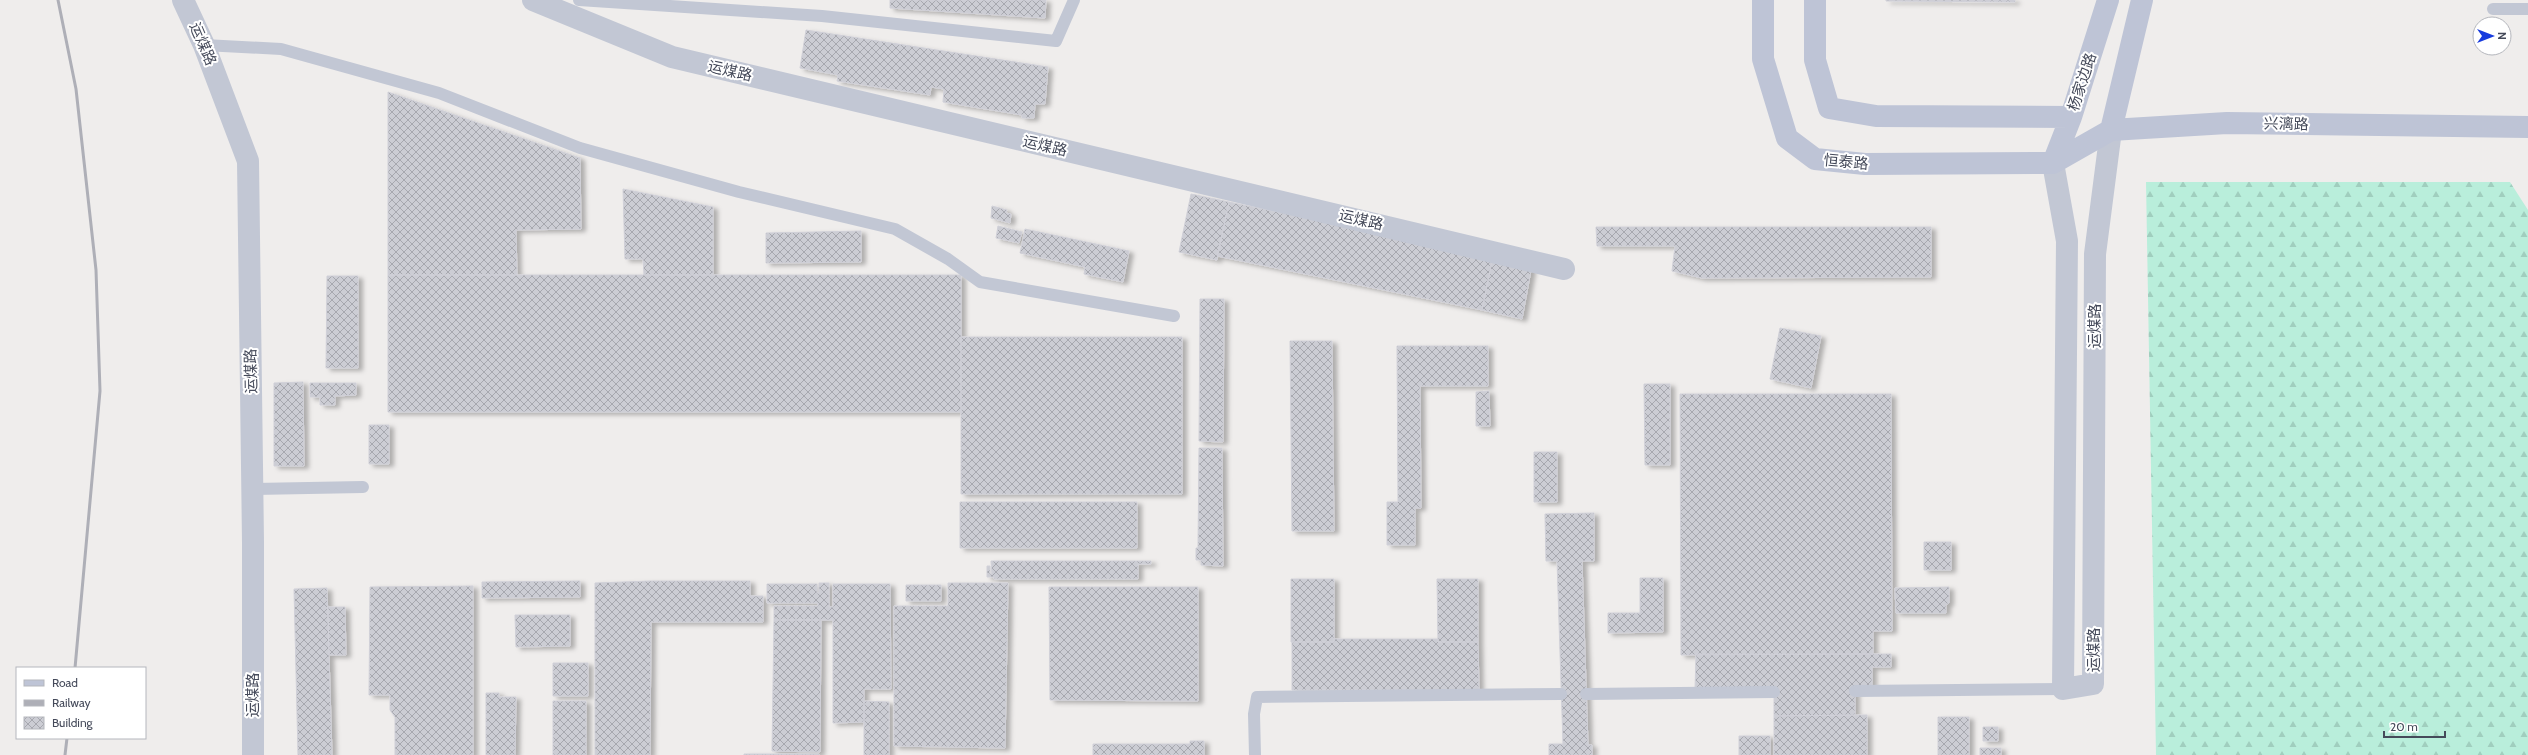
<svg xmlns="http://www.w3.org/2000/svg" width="2528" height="755" font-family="Cabin,'Noto Sans SC',sans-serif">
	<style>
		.forest { fill: url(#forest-firs) }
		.building { fill: url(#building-cross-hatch); stroke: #d0d0d8; filter: url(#shadow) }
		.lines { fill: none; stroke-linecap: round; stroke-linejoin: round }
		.lane { stroke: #c2c7d4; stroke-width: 12 }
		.street { stroke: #c2c7d4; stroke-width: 22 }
		.secondary { stroke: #bec4d6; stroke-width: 22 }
		.rail { stroke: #aeafb7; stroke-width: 3 }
		.labels { text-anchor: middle; stroke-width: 4; stroke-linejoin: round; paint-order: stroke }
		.street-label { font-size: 15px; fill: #454a5a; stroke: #fff }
	</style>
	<defs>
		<pattern id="forest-firs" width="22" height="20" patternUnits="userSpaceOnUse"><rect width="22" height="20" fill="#b9eedb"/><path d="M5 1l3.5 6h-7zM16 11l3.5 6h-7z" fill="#a0cebe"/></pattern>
		<pattern id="building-cross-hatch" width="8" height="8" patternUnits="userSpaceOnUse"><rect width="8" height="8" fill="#cccdd4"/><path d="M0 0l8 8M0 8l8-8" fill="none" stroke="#a7a8af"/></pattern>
		<filter id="shadow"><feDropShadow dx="4.5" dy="2.5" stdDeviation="2" flood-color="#0004"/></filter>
	</defs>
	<rect width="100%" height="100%" fill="#efedec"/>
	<path class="forest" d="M2146,182H2510L2528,210V755H2156Z"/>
	<path class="building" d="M890,0H1046L1045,18L890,8Z
		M1886,0H2015V2L1886,1Z
		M806,30L1048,67L1045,104H1035L1034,118H1022V115L943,102L944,89L931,87L930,95L837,81L838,75L800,68Z
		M388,92L580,158L581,229L516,230L517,275H388Z
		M623,189L713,207V275H644L643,259H625Z
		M1191,194L1229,202L1217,260L1179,252Z
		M1229,202L1493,256L1482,310L1217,256Z
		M992,206L1007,210L1006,213L1011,214L1010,223L991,218Z
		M998,226L1022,232L1019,243L996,238Z
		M1596,227H1931V277L1702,278L1672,271L1675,246H1597Z
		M1025,229L1129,251L1123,282L1084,274L1085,267L1020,253Z
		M861,231V262L766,263V233Z
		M1493,256L1532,265L1522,319L1482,310Z
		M388,275H961V412H388Z
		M327,276H358V368H326Z
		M1200,299H1224L1223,442L1199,441Z
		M1780,328L1821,336L1811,388L1770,379Z
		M961,337H1182V494H961Z
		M1290,341H1332L1334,531H1292Z
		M1397,346H1488V386H1420L1421,508H1415V545H1387V502H1398Z
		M303,382L304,466H274V383Z
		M310,383H356V395L335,396V405H320V397H310Z
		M1644,384H1670V465H1645Z
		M1489,391L1490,426H1476V392Z
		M1680,394H1891L1892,631H1873V654L1681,655Z
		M369,425H389V464H369Z
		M1199,448H1222L1223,566L1201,565V560H1196V548H1198Z
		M1534,452H1557V502H1534Z
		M960,502H1137V548H960Z
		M1594,513V561H1582L1588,745H1592V755H1549V744H1563L1557,561H1546L1545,514Z
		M1924,542H1951V570H1924Z
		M991,561H1151V564H1138V579H994V577H987V566H990V574H992Z
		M1640,578H1663V632L1608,633V613H1640Z
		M1291,579H1334V642H1291Z
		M1437,579H1478V642H1438Z
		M580,581V597L482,598V582Z
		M650,581H750V596H763V622H651L650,755H595V583Z
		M819,583H829V607H833V584H890L891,689H864V722L833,723V620H774V606H818V603H767V584H817V593H819Z
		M948,583H1008L1005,748L894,746V606H948Z
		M906,585H941V601H906Z
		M473,586V755H395V717L390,710V695H369L370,587Z
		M1049,587H1198V701L1050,700Z
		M1949,587V603L1946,605V613H1896L1895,588Z
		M327,588L332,755H298L294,589Z
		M328,607H345L346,655H329Z
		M515,615H570V646L516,647Z
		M774,620H821L820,752L772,751Z
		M1334,639H1438V642H1478L1479,690H1292V642H1334Z
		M1696,654H1891V667H1872V689H1855V715L1774,716V690H1695Z
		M553,663H588V696H553Z
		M486,693H499V697H516L515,755H486Z
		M553,701H586V755H553Z
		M864,701L889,702V755H864Z
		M1867,715V755H1774V716Z
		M1938,717H1969V755H1938Z
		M1983,727H1998V741H1983Z
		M1739,736H1770V755H1739Z
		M1190,741H1204V755H1093V744H1190Z
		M1980,748H2001V755H1980Z
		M744,754H819V755H744Z"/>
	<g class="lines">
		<path class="lane" d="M579,0L822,16L1056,41L1074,0
			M2493,9H2528
			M204,45L281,49L439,93L580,148L739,192L895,229L948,259L980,282L1174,316
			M253,489L363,487
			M1855,691L2063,689
			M1586,694L1774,692
			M1255,755L1254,714L1257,697L1561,694"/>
		<path class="street" d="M183,0L204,45L248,161L253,542V755
			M533,0L672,57L1564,269
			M2053,163L2067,241L2063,689L2093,684L2095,254L2111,130"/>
		<path class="secondary" d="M1763,0V59L1787,138L1815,159L1865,164L2053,163L2111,130L2227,123L2528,127
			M1815,0V60L1829,108L1876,116L2071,117
			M2111,130L2142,0
			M2053,163L2071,117L2108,0"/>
		<path class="rail" d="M58,0L76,89L96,270L100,391L75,668
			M65,755L67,738"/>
	</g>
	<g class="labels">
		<g class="street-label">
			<text transform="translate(203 44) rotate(67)" y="5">运煤路</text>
			<text transform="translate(730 71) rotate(13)" y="5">运煤路</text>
			<text transform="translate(2082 82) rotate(-72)" y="5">杨家边路</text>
			<text transform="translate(2286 124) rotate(1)" y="5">兴漓路</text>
			<text transform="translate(1045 146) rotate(13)" y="5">运煤路</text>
			<text transform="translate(1846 162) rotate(5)" y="5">恒泰路</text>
			<text transform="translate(1361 220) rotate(13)" y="5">运煤路</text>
			<text transform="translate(2095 326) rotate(-90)" y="5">运煤路</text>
			<text transform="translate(251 371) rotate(-91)" y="5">运煤路</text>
			<text transform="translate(2094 650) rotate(-90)" y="5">运煤路</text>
			<text transform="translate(253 695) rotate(-90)" y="5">运煤路</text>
		</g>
	</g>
	<rect x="16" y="667" width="130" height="72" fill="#ffffff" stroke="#b5b7bd"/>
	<rect x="24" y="680" width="20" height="6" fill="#bec4d6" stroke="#b5b7bd"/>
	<text x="52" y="687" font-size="12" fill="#454a5a">Road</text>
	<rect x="24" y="700" width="20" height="6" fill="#aeafb7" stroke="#b5b7bd"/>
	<text x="52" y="707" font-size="12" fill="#454a5a">Railway</text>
	<rect x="24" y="717" width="20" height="12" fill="url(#building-cross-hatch)" stroke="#b5b7bd"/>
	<text x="52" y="727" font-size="12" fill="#454a5a">Building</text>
	<g transform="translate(2492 36) rotate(90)"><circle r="19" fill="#ffffff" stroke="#b5b7bd"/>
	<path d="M0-3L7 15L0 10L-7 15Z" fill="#173bde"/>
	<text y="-6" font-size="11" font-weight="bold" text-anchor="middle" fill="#454a5a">N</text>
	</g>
	<path d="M2384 731v6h61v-6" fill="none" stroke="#454a5a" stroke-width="2"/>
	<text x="2390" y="731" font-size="12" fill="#454a5a" stroke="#ffffff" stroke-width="3" paint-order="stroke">20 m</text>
</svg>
